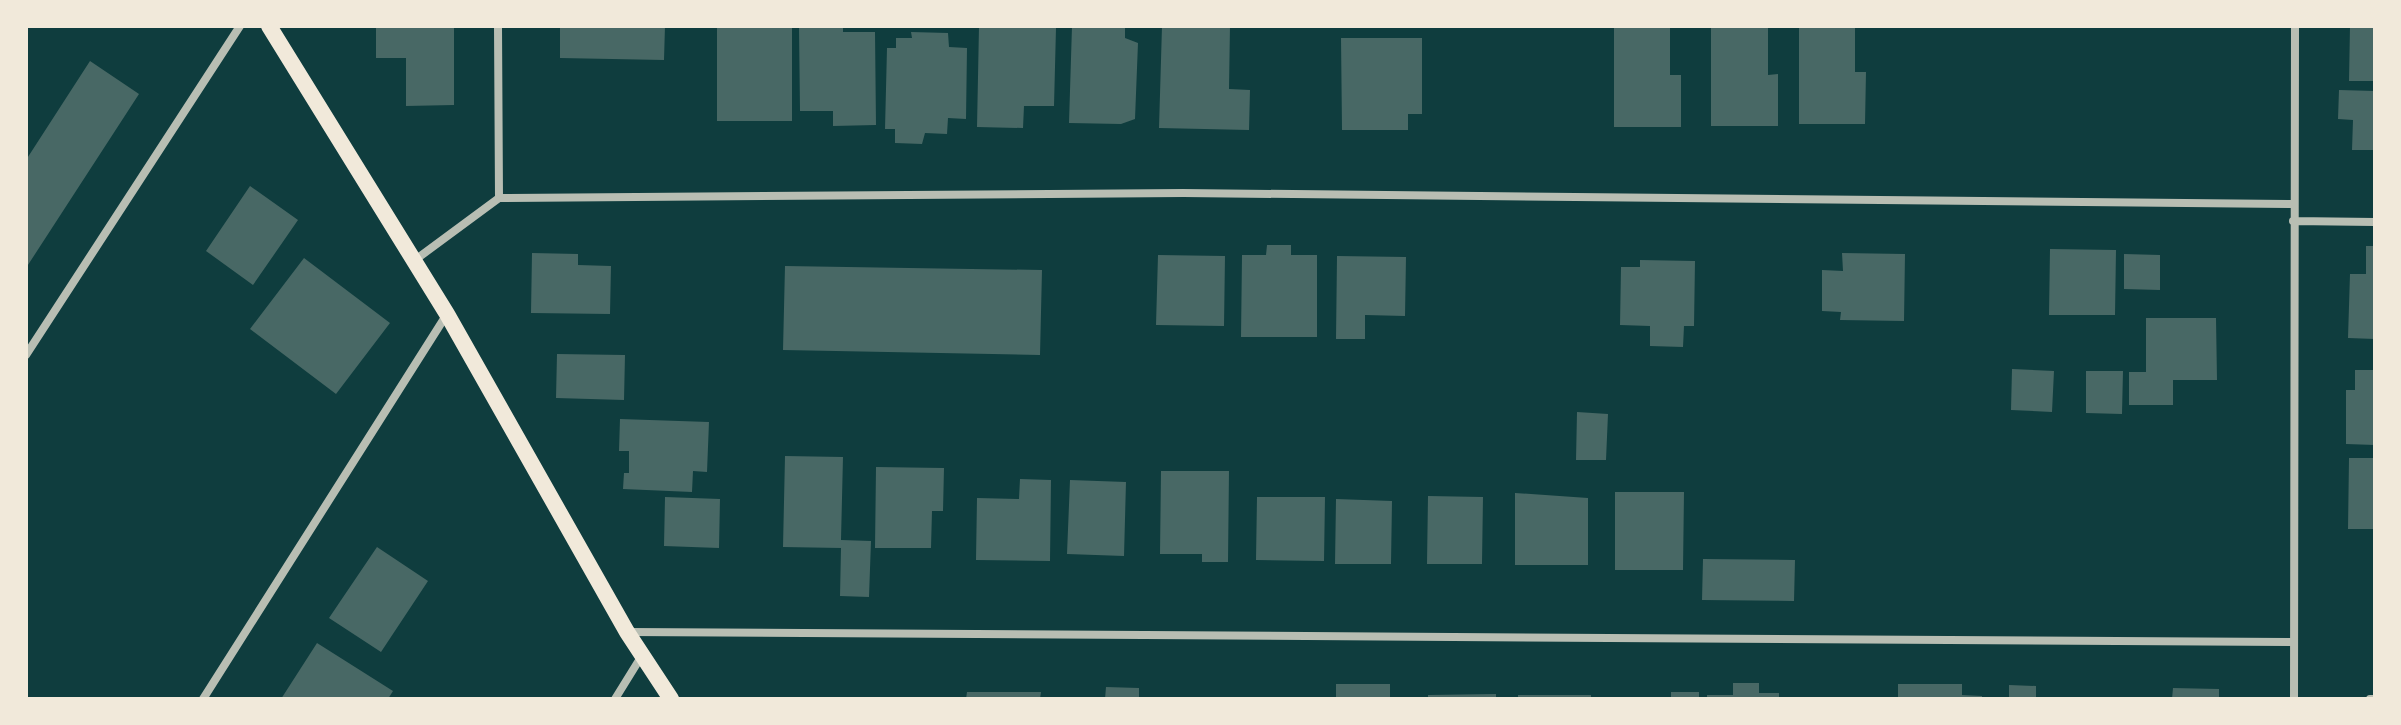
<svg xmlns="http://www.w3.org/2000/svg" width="2401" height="725" font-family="'Space Grotesk',sans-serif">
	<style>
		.building { fill: #486865 }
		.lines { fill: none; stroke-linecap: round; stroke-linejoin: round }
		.minor { stroke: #b8beb3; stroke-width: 8 }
		.secondary { stroke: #f1e9da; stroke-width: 16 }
	</style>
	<rect width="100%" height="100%" fill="#0f3d3e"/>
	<path class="building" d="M376,26H454V105L406,106V58H376Z
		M560,26H665L664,60L560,58Z
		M717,26H792V121H717Z
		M799,26H843V32H875L876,125L833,126V111H800Z
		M979,26L1056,28L1054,106H1024L1023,128L977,127Z
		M1072,26L1125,27V38L1138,43L1135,119L1121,124L1069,123Z
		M1162,26H1230L1229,89L1250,90L1249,130L1159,128Z
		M1614,26H1670V75H1681V127H1614Z
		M1711,26H1768V75L1778,74V126H1711Z
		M1799,26H1855V72H1866L1865,124H1799Z
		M2350,26H2375V81H2349Z
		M911,32L948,33L949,47L967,48L966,119L948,118L947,134L925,133L922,144L895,143V129H885L887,48H896V38H912Z
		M1341,38H1422V114H1408V130H1342Z
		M90,61L139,94L26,268V160Z
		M2339,90L2375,91V150H2352L2353,120L2338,119Z
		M250,186L298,220L253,285L206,251Z
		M1267,245H1291V255H1317V337H1241L1242,255H1266Z
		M2366,246H2375V339L2348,338L2350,274H2366Z
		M2050,249L2116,250L2115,315H2049Z
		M532,253L578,254V265L611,266L610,314L531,313Z
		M1842,253L1905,254L1904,321L1840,320L1841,312L1822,311V270L1843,271Z
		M2124,254L2160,255V290L2124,289Z
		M1158,255L1225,256L1224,326L1156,325Z
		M1337,256L1406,257L1405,316L1365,315V339H1336Z
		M304,258L390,323L336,394L250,329Z
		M1640,260L1695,261L1694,326H1684L1683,347L1650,346V326L1620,325L1621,267H1640Z
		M785,266L1042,270L1040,355L783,350Z
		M2146,318H2216L2217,380H2173V405H2129V372H2146Z
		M557,354L625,355L624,400L556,398Z
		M2012,369L2054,371L2052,412L2011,410Z
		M2355,370H2375V445L2346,444V390H2355Z
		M2086,371H2123L2122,414L2086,413Z
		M1577,412L1608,414L1606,460H1576Z
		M620,419L709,422L707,472L693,471L692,492L623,489L624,473H629V451H619Z
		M785,456L843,457L841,540L871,541L869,597L840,596L841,548L783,547Z
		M2349,458H2375V529H2348Z
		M876,467L944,468L943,511H932L931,548H875Z
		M1161,471H1229L1228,562H1202V554H1160Z
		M1020,479L1051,480L1050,561L976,560L977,498L1019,499Z
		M1070,480L1126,482L1124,556L1067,554Z
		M1615,492H1684L1683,570H1615Z
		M1515,493L1588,498V565H1515Z
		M1428,496L1483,497L1482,564H1427Z
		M665,497L720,499L719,548L664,546Z
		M1257,497H1325L1324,561L1256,560Z
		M1336,499L1392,501L1391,564H1335Z
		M377,547L428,581L381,652L329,618Z
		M1703,559L1795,560L1794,601L1702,600Z
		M317,643L393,691L388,699H281Z
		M1733,683H1759V693H1779V699H1707V695H1733Z
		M1336,684H1390V699H1336Z
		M1898,684H1962V695L1982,696V699H1898Z
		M2009,685L2036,686V699H2009Z
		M1106,687L1139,688V699H1105Z
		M2173,688L2219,689V699H2172Z
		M967,692H1041L1040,699H966Z
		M1671,692H1699V699H1671Z
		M1496,694V699H1428V695Z
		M1518,695H1591V699H1518Z"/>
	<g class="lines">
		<path class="minor" d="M498,26L499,198
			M2293,221L2375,222
			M415,260L499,198L1183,193L2293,204
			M26,355L240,26
			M628,632L2293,642
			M203,699L447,314
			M615,699L641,657
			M2294,699L2295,26
			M2370,699H2375"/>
		<path class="secondary" d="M269,26L447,314L627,632L671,699"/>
	</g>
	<rect width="2401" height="725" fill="none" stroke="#f1e9da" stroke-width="56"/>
</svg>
